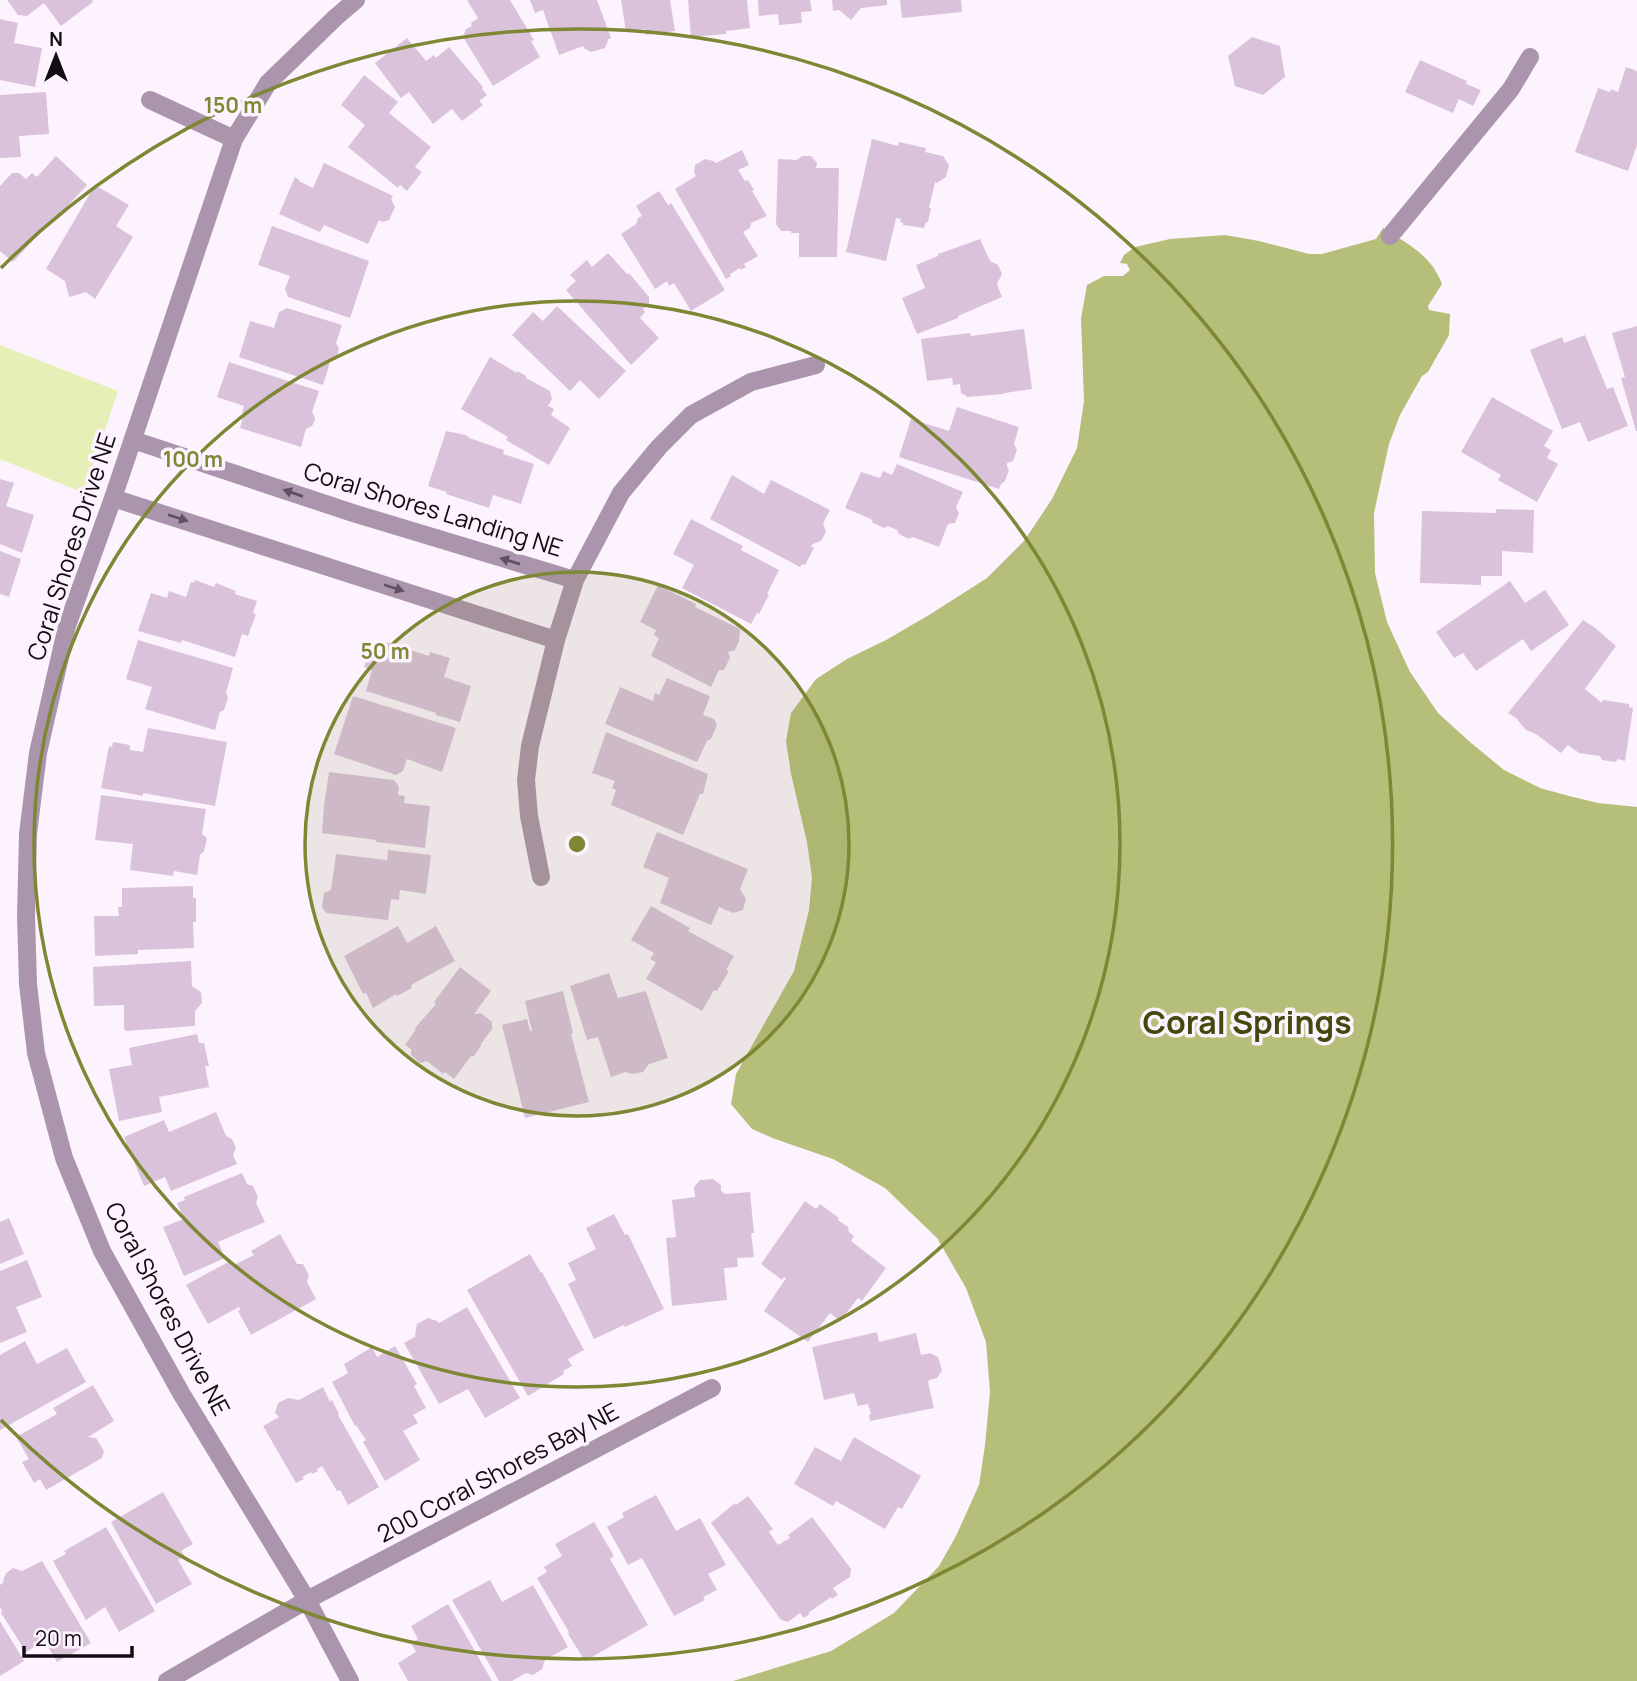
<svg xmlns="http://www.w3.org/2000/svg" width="1637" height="1681" font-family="Manrope,sans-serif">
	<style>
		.green { fill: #e6f0b6 }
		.water { fill: #b5bf7a }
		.building { fill: #dac2db }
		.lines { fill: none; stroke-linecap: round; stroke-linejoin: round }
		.minor { stroke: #ab95ac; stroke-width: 18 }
		.oneway { fill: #605060 }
		.ring { fill: none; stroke: #7d8734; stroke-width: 3.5 }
		.labels { text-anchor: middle; stroke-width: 7; stroke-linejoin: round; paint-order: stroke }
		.street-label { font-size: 24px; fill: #140c15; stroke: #fdf3fe }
		.district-label { font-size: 32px; font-weight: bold; fill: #43490d; stroke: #fdf3fe }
		.centre { fill: #7d8734; stroke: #fdf3fe; stroke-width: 3.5 }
		.ring-label { font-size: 21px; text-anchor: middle; font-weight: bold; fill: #7d8734; stroke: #fdf3fe; stroke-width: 7; stroke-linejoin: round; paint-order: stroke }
	</style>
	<rect width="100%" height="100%" fill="#fdf3fe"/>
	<path class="green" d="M0,345L118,391L84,493L0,459Z"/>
	<path class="water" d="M1383,228C1408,244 1431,255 1442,284L1428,306L1429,310L1450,314L1449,335L1428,372L1422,376L1400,415L1389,444L1374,513L1375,573L1387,622L1410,672L1438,713L1470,742L1504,770L1540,788L1569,796L1598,803L1637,807V1681H733L831,1651L894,1613L939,1566L956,1536L979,1485L985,1445L990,1392L986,1342L966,1288L937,1238L885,1188L833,1159L775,1139L752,1129L731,1104L736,1074L794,971L809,910L812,878L807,842L791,774L786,741L791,713L816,679L847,659L886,640L929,615L987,578L1024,541L1052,499L1077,448L1084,401L1081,318L1087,285L1104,276H1123L1130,270L1127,264L1120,263L1124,255L1135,247L1170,239L1225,235L1259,241L1309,254H1322L1376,239Z"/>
	<path class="building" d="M7,0H92L93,2L61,26L44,3L27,16L18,15Z
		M467,0H510L534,40L531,41L540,57L493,86L463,37L466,29L472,26L471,23L478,18Z
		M530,0H597L611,38L607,40L608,41L605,48L591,52L585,49L583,46L559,55L543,10L535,13Z
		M621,0H670L675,31L646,35L645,29L626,32Z
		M688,0H747L750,28L726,31V34L691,37Z
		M758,0H810L812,11L801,12L802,23L779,25L778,14L759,16Z
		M832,0H887V5L861,8L851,20L839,10L833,11Z
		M900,0H961L962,12L902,18Z
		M0,19L18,23L14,43L42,48L35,87L0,80Z
		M1252,37L1280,46L1285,77L1263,95L1235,86L1228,56Z
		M407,38L426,61L434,55L436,58L449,47L483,87L482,89L487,95L479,101L483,105L462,121L452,109L433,124L409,92L401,98L375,63Z
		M1420,60L1467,81L1466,84L1481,90L1473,106L1459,99L1453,113L1405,92Z
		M1626,67L1637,71V145L1628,171L1575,152L1598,88L1610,92L1611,89L1618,92Z
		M364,75L398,102L389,113L431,147L415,167L422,172L407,191L400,185L398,188L348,147L365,125L341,105Z
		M46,92L49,134L19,136L21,157L0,158V95Z
		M872,139L898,146L899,142L926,148L925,152L943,156L949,165L946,177L937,183L935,182L929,208H931L928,222H926L924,228L903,225V223L900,222L901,219L896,218L886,261L846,252Z
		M742,150L749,165L738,170L745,181L748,180L754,190L752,191L767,216L751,223L750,228L743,232L758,256L744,264L746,267L741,270L740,268L730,274L731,276L726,279L675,189L696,176L694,173L695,165L705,159L713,161L716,163Z
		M56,156L87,185L52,223L50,222L13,262L0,251V186L12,173H19L26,179L32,173L37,177Z
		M802,156H811L817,163L816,168H839L837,257H799V233H791V231H781L776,224L778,159L797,160Z
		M324,163L393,196L391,199L395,207L389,220L382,222L379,220L368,244L324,225L320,232L279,214L295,177L299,180V181L313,188Z
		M95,185L129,205L116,226L133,237L95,299L86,292L69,297L65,281L46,269Z
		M659,191L668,205L671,203L725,290L691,311L674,283L669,286L667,281L655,289L621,234L636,224L638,218L642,216L636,206Z
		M272,226L369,261L350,318L288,297L285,289L290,276L258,265Z
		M980,239L990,261L998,265L1002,274L997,284L1002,297L958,316V318L917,334L902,298L925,288L916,265L938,256V254Z
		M608,253L628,275L629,273L649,297V304L643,309L645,312L640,318L659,338L631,365L566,290L576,281L570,275L587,260L592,267Z
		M557,306L626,371L599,399L580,380L570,391L512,335L533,312L543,321Z
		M287,308L342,325L336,343L339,348L337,357L331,359L323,385L239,357L250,321L274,328L279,312Z
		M1637,326V431H1636L1621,378L1625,377L1612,333Z
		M1024,329L1032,389L1005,393L1003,394L968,397L961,393L960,384L953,385L952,378L927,381L921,339L970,333L971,336Z
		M1585,335L1607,389L1613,387L1628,426L1588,442L1580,422L1562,429L1530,350L1562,337L1564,343Z
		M490,357L517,373V371L526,376V378L550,391L552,399L548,406L554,409L551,415L570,428L549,465L506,440L508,437L461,409Z
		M229,362L319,391L312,412L315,418V420L312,426L306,429L301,447L240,428L244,414L242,413L244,406L217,397Z
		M1492,397L1553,431L1544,446L1551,450L1547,458L1558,464L1537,502L1498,480L1501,475L1461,452Z
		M957,407L1019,427L1014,444L1017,450L1013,461L1007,463V466L1009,470L1005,481L1001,484L999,489L899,457L911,419L949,431Z
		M446,431L466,435L469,438L504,450L503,454L534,464L521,504L493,495L489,508L446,494L447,492L428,486Z
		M897,464L963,492L956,507L959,513L955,523L948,524L939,547L913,537L909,539L899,534L897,530L888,526L884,528L873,523L871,519L845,508L861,472L880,478L883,471L892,475Z
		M732,475L764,494L771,480L830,510L823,523L826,532L821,541L813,544L811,546L814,548L805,565L802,564L800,567L710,519Z
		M0,479L14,483L6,506L34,515L22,553L0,544Z
		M1496,509L1534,510L1533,553L1502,551V576H1481V585L1420,583L1422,511L1496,513Z
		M691,519L743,546L741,550L779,570L767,594L769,595L759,614L757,613L751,624L682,588L694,565L673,554Z
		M0,551L21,559L9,597L0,594Z
		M195,580L214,587L216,583L236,591L235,594L257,601L253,613L256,614L248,636L242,634L235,657L182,640L181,643L138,631L151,593L167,598L169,591L186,597L191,582L194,583Z
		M1510,581L1525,603L1545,590L1569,625L1531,651L1523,639L1476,671L1463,653L1454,658L1436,632Z
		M658,585L696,604L695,607L740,629L739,641L735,650L728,652L730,658L724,670H719L711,687L651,656L659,638L654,635L656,630L640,622Z
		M1583,620L1594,627L1616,646L1585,689L1602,703L1603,700L1629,704V707L1633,708L1625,761L1618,759L1615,762L1602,760L1600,756L1579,753L1568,745L1561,753L1536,734L1526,730L1516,718L1508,713Z
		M138,640L233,668L226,693L228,698L224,710L220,712L215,730L145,709L152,687L126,679Z
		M372,641L382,644L383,641L429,656L430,652L450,658L444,677L471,686L460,722L436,715V713L366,691L372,670L364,667Z
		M667,678L710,696L703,715L714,719L717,725L711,739L707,741L697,762L605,724L620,687L653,701L655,693L659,695Z
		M353,696L456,728L442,772L407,759L403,771L396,775L334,754Z
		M148,728L227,742L215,806L143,793V796L101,788L109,746L112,747L113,742L130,745V750L143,752Z
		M606,732L708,774L703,794H700L683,835L611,805L616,790L612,788L615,781L592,773Z
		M329,772L394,780L399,787L398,795L405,796L404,803L430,806L425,848L376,842V840L322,833L324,806Z
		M101,795L206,809L202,834L207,838L204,851L200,855L197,875L174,871L173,876L130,870L133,844L95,840Z
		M657,832L748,869L740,889L746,899L743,910L733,913L719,907L711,925L660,903L669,878L643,867Z
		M388,850L431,855L426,894L400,890L399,900L391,899L388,920L326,913L322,907L324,893L331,890L336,854L387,860Z
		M193,886V898H196V922H193L194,948L138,950V954L95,956L94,916H119L118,907H122V888Z
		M651,906L690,928L688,931L734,956L726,970L729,971L717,991L714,990L702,1011L646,979L656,962L650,959L654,953L631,940Z
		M398,926L407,943L436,926L455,961L411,985L412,988L397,996L396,994L373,1008L366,993L363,994L344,956Z
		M191,961L192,986L201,992L202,1003L195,1011V1026L126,1031L124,1029V1005L94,1006L93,967Z
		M460,967L491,991L474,1014L481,1013L492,1022V1029L481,1044V1046L474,1056H471L454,1079L445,1072L443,1074L427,1061L420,1063L411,1055V1049L405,1045L416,1029L415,1028L436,1004L434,1002Z
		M609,973L618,998L646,991L668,1058L649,1064L643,1072L633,1074L625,1072L611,1077L598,1037L587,1040L570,986Z
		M563,991L573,1033L571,1034L589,1102L525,1118L502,1025L527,1019L530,1031H532L525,1001Z
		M197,1034L199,1043H204L209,1066H205L209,1087L159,1097L162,1112L119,1121L109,1069L132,1065L129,1048Z
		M216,1112L226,1136L232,1139L236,1148L233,1155L237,1164L171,1191L165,1177L144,1186L124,1137L164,1120L169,1132Z
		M242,1173L247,1184L253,1186L258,1197L256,1203L265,1222L218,1242L225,1258L184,1276L163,1227L184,1219L177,1203L185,1200L184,1197Z
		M713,1179L721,1185V1191L725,1194L750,1192L754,1233H751L754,1257L737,1258L738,1267L724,1268L727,1300L672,1306L666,1238L676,1237L672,1200L695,1197L694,1187L700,1180Z
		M805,1201L816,1209L820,1204L839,1218L838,1220L848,1227L849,1232L854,1236L851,1241L886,1268L862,1301L858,1298L840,1321L830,1313L808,1342L764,1311L786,1278L784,1277L782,1280L761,1264Z
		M614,1214L625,1235L628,1234L664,1309L625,1327L624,1325L594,1339L568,1284L576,1280L568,1263L596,1249L586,1228Z
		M9,1218L24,1254L0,1264V1222Z
		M280,1234L297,1264H303L309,1275L307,1282L316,1299L251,1335L238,1311L241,1309L239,1307L208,1324L186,1285L230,1261L232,1266L254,1255L251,1251Z
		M530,1254L541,1273L542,1272L584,1350L568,1359L572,1366L563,1371L564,1374L528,1396L467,1290Z
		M27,1260L42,1297L16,1307L27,1332L0,1343V1271Z
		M467,1307L520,1398L485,1418L468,1389L439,1404L404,1343L416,1336L415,1335L417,1324L428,1318L437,1321L439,1323Z
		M877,1332L879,1342L916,1333L921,1355L930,1353L938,1357L942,1370L937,1378L929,1380L928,1382L934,1408L870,1421L869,1415L871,1414L868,1404L858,1406L854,1393L824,1400L812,1347Z
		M25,1341L37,1364L67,1348L86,1382L0,1430V1355Z
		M395,1346L417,1384L414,1386L426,1408L413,1415L418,1423L403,1431L420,1460L385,1481L363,1442L366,1440L356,1425L355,1426L332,1382L348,1373L344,1364L372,1347L377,1357Z
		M93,1385L114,1421L88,1437L96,1438L104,1451L102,1458L46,1490L40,1479L34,1483L22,1462L29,1459L16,1437L57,1414L53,1408Z
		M323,1387L330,1402L332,1400L339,1414L338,1415L379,1487L348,1505L340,1490L337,1491L322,1466L317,1469L318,1471L312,1474L311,1472L302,1477L304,1479L296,1483L263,1426L279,1417L275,1413L278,1403L288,1398L299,1400Z
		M854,1437L921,1476L902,1509L898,1507L885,1529L836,1501L833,1506L794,1484L815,1447L841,1461Z
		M163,1492L193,1544L181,1551L185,1556L178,1560L192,1584L156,1604L111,1522Z
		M656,1495L676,1531L700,1518L726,1565L708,1574L717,1590L703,1597L705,1600L674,1616L642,1558L628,1565L607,1527L624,1517L622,1513Z
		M748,1496L773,1529L769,1532L778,1545L790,1538L788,1535L812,1517L851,1569L850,1577L833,1588L838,1595L832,1599L831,1597L808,1613L810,1614L804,1618L800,1613L788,1622L781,1620L711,1523L735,1503L736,1505Z
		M594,1522L614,1556L610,1559L648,1625L585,1661L568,1634L569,1632L537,1578L547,1572L544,1567L562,1556L555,1544Z
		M106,1527L155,1611L119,1632L105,1607L86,1620L53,1561L66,1554L64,1551Z
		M42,1561L91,1643L57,1662L47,1645L45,1646L43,1642L26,1652L1,1613L2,1611L0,1607V1585L4,1582L3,1581L6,1573L13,1568L22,1571Z
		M490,1580L502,1602L533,1585L568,1647L545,1660L542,1669L533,1675L526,1673L512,1681H499L452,1600Z
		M448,1604L492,1681H408L398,1663L416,1652L411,1643L418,1639L411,1626Z
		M0,1621L24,1661L0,1676Z"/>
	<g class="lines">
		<path class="minor" d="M150,100L234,139
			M1390,236L1511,89L1530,57
			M133,440L356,514L575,580
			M113,498L556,640
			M541,877L529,816L526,780L530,746L556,640L575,580L621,493L659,447L691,415L751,382L816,365
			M167,1681L307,1600L712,1388
			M350,1681L307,1600L181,1393L102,1251L64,1158L36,1053L28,984L26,916L28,834L38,753L67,626L113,498L234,139L268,83L336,17L356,0"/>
	</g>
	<defs><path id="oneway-solid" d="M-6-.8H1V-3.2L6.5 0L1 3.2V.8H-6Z" transform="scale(1.75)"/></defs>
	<g class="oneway">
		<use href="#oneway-solid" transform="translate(293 493) rotate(-161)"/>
		<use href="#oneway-solid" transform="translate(178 518) rotate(18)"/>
		<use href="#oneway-solid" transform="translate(510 561) rotate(-163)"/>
		<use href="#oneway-solid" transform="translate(394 588) rotate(18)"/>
	</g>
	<circle cx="577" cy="844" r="272" fill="#7d8734" fill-opacity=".12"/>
	<g class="ring">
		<circle cx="577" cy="844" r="272"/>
		<circle cx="577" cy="844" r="543"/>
		<path d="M1 268A815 815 0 1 1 1 1420"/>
	</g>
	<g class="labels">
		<g class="street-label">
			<text transform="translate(433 510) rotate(17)" y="8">Coral Shores Landing NE</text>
			<text transform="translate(72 547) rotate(-72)" y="8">Coral Shores Drive NE</text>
			<text transform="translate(167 1309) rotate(62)" y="8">Coral Shores Drive NE</text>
			<text transform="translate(498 1473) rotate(-28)" y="8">200 Coral Shores Bay NE</text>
		</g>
		<g class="district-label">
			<text x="1247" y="1034">Coral Springs</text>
		</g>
	</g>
	<circle cx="577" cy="844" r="10" class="centre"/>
	<g class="ring-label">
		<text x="233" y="113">150 m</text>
		<text x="193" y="467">100 m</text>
		<text x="385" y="659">50 m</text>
	</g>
	<g transform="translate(56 56)" stroke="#fdf3fe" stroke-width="5" paint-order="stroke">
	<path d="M0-5L12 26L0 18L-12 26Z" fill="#140c15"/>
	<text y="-10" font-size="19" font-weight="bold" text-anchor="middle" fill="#140c15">N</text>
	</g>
	<path d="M24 1646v10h108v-10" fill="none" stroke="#140c15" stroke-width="3.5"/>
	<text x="35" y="1646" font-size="21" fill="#140c15" stroke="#fdf3fe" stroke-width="5" paint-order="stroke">20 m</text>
</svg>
